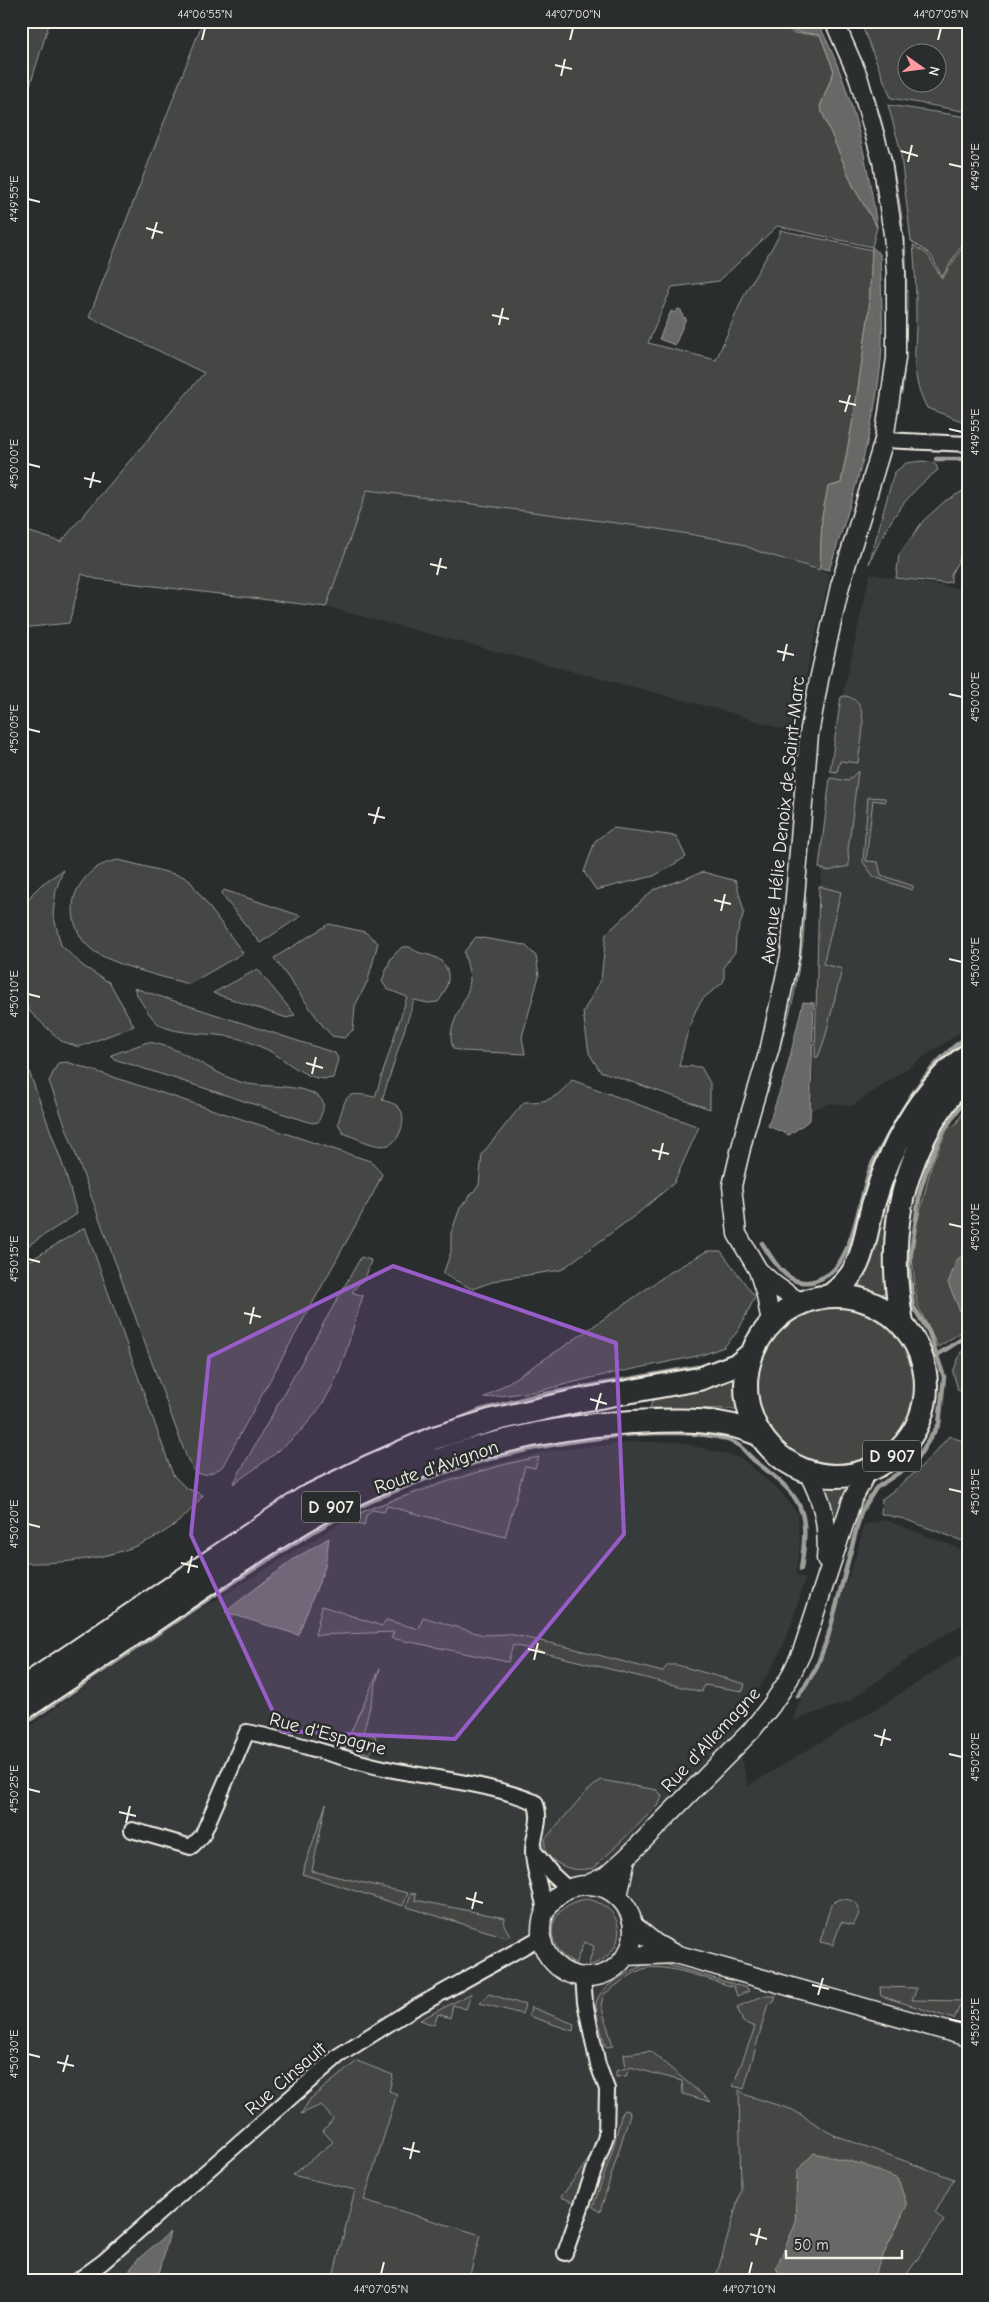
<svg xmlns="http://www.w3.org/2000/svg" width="989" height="2302" font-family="'Comic Neue',sans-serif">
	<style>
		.built { fill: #373a3a }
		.green { fill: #444645; stroke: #9c9c96; fill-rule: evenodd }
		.water { fill: #676866; stroke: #9f9f9a }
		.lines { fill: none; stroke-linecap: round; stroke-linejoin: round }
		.stream { stroke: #9f9f9a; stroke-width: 4.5 }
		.minor-casing { stroke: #f4f1e8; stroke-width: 18 }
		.tertiary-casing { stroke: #f4f1e8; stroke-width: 21 }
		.primary-casing { stroke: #f4f1e8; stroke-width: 26 }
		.minor { stroke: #2a2d2e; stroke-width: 14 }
		.tertiary { stroke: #2a2d2e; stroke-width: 18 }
		.primary { stroke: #2a2d2e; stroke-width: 22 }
		.marked { fill: #995dc9; fill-opacity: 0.2; stroke: #995dc9; stroke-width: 4; stroke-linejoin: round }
		.ticks { fill: none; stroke: #f4f1e8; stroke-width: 2 }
		.labels { text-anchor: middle; stroke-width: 5; stroke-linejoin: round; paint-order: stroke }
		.shield { fill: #2a2d2e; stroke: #b7b6b0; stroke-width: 1 }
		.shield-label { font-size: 18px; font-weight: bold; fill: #f4f1e8 }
		.street-label { font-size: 19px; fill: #f4f1e8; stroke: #2a2d2e }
		.neatline { fill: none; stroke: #f4f1e8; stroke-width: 2 }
		.ticks-label { font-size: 12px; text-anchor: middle; fill: #f4f1e8 }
	</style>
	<rect width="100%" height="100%" fill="#2a2d2e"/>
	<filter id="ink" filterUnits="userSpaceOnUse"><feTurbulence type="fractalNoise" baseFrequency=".02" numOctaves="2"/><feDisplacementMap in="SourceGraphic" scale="10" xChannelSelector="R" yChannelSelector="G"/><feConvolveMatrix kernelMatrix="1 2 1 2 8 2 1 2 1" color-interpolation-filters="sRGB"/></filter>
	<g filter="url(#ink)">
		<path class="built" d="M366,490L646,527L736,542L760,552L830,574L797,714L795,736L782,729L729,712L326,607Z
			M870,574L968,590V1027L852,1106L830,1103L812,1110L821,880L833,759L839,712Z
			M636,1442H678L741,1458L780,1491L798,1514L800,1543L796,1574L805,1579L791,1626L778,1658L735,1727L748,1786L887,1702L968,1650V2281H21V1732L163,1632L360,1511L455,1475L493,1464L547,1451Z
			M885,1520L968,1552V1621L928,1645L848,1702L792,1721L856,1556L864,1525Z"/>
		<path class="green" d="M21,21H50L28,92L21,89Z
			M203,21H785L792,33L820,35L834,71L820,107L854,188L877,227L872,247L777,226L719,281L672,287L648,343L716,360L745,293L780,234V230L872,250L869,312L855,409L841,483L828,487L822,516L820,570L760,552L736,542L646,527L367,490L326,607L96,579L82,574L69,623L21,628V529L61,542L204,373L89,317Z
			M860,21H950L968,26V112L891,98ZM906,52H936V82H906Z
			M857,57H861C881,112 896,168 903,226H899Z
			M888,105L968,117V234L942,277L931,255L911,241L900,148Z
			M901,238H905C908,291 908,342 902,394H898Z
			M968,239V417L964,422L927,408C911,377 915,359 916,326C916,299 916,272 913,245L928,255L942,279Z
			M922,461L935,463L938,470C903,497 887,524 869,564L894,473L906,463Z
			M965,490H968V544L951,574V582L943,583L896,578L899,555L923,521L945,501Z
			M846,696C873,702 860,743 858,763L840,761L837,772L830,771L841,697Z
			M858,771L848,850L849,866L828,871L819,868L830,778L848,781Z
			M868,797L885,798V802L873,800L866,861L878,862L881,875L913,886L912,890L874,877L863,862Z
			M613,828L676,836L686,857L654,876L596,890L584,872L595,841Z
			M119,860L182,876L190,881L243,953L189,984C166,978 109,964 91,949C75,936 68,909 77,890C87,872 99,863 119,860Z
			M63,870L56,890L53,914L61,945L83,966L110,983L134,1026L79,1047L61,1041L30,1012L23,999L21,912L32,894L42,884Z
			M703,872L736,881L744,912L736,937L735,952L724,966V981C719,987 713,990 706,996C691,1009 684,1047 679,1066L701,1067L710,1083V1109L600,1071L589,1053L583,1012L601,980L606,934L653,890Z
			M819,886L841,892L823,964L842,969L825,1038L818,1057H815Z
			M224,890L301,916L260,943L221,894Z
			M803,897H806L803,942L794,996L768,1092L764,1091Z
			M329,924L365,932L378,943L368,980L355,1006L353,1030L344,1038L332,1036L323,1026L274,958Z
			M476,937L525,945L536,956L539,976L522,1037L525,1054L462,1051L454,1049C442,1028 469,1002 470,980C470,972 466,961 464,952Z
			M402,947H410C417,954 424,953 432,956C455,964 450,987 438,1002L428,1003L414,1000L382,1100C388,1102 396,1103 400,1109C407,1118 400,1142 388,1145C376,1149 355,1137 343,1133L338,1123C347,1094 344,1091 375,1097L407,997L387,989L382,981L391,958Z
			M258,969L263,976L295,1015L287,1018L213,993Z
			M134,988L335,1053L338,1059L333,1078C305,1084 285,1056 261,1047C253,1043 242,1039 232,1037C213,1033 177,1035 160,1025C152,1020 137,997 134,988Z
			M148,1042C183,1047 207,1071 240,1082C262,1089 298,1082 319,1097C327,1103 322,1114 318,1122L312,1123L114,1059L111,1055Z
			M21,1049L65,1171L77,1214L21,1250Z
			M67,1062L370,1161L382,1174L376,1188L222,1467C200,1481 194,1475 185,1453L49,1081L58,1063Z
			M572,1080L699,1127L674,1183L637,1214L561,1270L501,1279L472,1289L443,1274L451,1252V1233L460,1208L479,1185L482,1154L524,1102C550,1102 555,1099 572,1080Z
			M968,1104V1249L957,1260L960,1311L968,1322V1328L938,1347L917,1304L911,1248L932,1163L948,1128L956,1124Z
			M891,1184L895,1186L885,1236V1293L881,1294L861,1286L860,1282L869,1265Z
			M85,1227L173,1475L186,1488L203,1495C163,1553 86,1564 21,1563V1266Z
			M707,1251H721L755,1297L738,1331L724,1347L702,1355L595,1377L539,1391L484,1398L565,1346L669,1273Z
			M361,1257L371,1260L366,1276L352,1292L363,1296C351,1331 343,1372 323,1403C300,1438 266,1461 233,1484Z
			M757 1385a79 79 0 1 1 158 0a79 79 0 1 1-158 0Z
			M968,1349V1393L958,1390L953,1372L961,1352Z
			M731,1379L735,1381L738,1409L650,1408L653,1398L708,1387Z
			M949,1436L968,1443V1543L904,1519L881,1514L882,1499C908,1480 929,1461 949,1436Z
			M539,1457L535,1468L525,1466L505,1537L387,1506L384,1512L372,1510L366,1516L364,1526L348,1520C367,1508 388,1502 409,1495C451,1480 495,1465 539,1457Z
			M825,1486H847L849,1488L836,1525L833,1523L824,1489Z
			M322,1606L382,1626L386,1620L419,1629L423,1617L483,1635L509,1634L572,1648L662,1672L668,1665H677L745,1684L743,1691L704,1685L702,1692L513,1645L508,1662L391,1638L394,1632L315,1635Z
			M380,1668L363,1733L376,1736L370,1754L344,1747Z
			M601,1780L657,1790L662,1796L659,1804L594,1868C572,1872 561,1868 545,1853V1839L585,1793Z
			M326,1804L312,1871L408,1893L403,1906L302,1874Z
			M411,1893L416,1894L415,1900L505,1918L504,1925L510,1935L506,1937L407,1907Z
			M587,1899C630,1908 628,1955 588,1966L594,1946L584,1942L575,1964C539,1945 548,1904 587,1899Z
			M840,1899C860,1899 864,1909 853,1925L841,1922L833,1945L820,1942L831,1904Z
			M647,1963H661L747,1988L749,1991L737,1996L734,1987C711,1981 666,1962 643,1969C630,1974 616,1986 604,1994L601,2005L613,2046L607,2047L605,2045C602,2033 597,2019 596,2007C594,1987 633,1971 647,1963Z
			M880,1987L917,1988L912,2000L962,2001L954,2019L881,1996Z
			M472,1993L466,2009L453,2005L450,2018L438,2014L434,2025L420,2020Z
			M489,1994L525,2005L522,2014L480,2003Z
			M763,1996H776L774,2002L768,2004L744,2089L733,2086L755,2027L743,2022L737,2007Z
			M531,2007L574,2024L573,2031L529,2016Z
			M650,2051L711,2102L683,2094L682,2081L630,2067L626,2076L616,2077V2071L626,2068L624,2054Z
			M357,2061L393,2075L389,2091L397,2094L364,2200L481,2235L468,2281H332L355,2190L292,2175L333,2142L323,2131L333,2119L321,2105L301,2114L310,2099Z
			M739,2090L746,2095L793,2110L834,2135L954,2179L935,2213L944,2221L902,2281H715L741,2190Z
			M625,2110L629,2111L630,2114L600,2212L593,2207L612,2152L622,2112Z
			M591,2156L576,2203L561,2197Z"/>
		<path class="water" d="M787,21H817C851,85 867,157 877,227L854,188L820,107L834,71L820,35L793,31Z
			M872,247L880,254C881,290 884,325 881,361C874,433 852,501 829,570L820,568L822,516L828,487L841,483L855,409L869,312Z
			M678,309L681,310L683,317L686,318L675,345L659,339L671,311L675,313Z
			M803,1002L814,1003L810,1120L789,1135L768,1126L786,1073Z
			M968,1249V1322L960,1311L948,1283L957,1260Z
			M329,1538L325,1567L298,1635L225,1612L294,1559Z
			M814,2153L862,2164L898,2179L907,2205L871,2281H783L776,2268L795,2225L797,2171Z
			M170,2232L157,2281L123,2279L138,2259Z"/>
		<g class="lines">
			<path class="stream" d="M936,459H968
				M762,1243C778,1268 794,1297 829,1274C853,1257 860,1197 870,1169C874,1159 881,1149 886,1139C907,1100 930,1062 968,1036
				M937,1355L968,1335
				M457,1420L478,1411L534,1396L697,1367
				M798,1696L816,1669L828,1637L861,1512L876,1488L915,1462L939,1424L944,1377L929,1332L913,1306L909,1267L920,1191L929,1162L944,1130L968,1095
				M21,1726C90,1679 158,1633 226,1587C271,1558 316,1527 365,1504C441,1469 523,1446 607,1437C636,1433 714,1428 738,1445C744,1449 749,1456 755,1461C803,1498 810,1508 801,1569"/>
			<g class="minor-casing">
				<path id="minor" d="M884,440L968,444
					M132,1830L191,1847L202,1836L247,1732C294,1741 338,1758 384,1768C434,1779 488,1783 535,1802C543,1821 533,1833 533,1851C533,1873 543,1892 545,1912
					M534,1851L552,1874L568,1889
					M565,2253L606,2136L607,2089L598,2065L585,2002L583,1977
					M77,2281L103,2262L338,2056L406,2013L541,1937"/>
			</g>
			<g class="tertiary-casing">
				<path id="tertiary" d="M759,1271L776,1286L801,1303
					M771,1323L766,1295L758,1270L737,1234L732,1186L745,1131L770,1047L790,955L809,734L819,680L840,586L884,440L896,358V273L893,234L882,161L858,76L834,21
					M807,1471C823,1500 829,1526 826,1559
					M587,1885L606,1876L626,1858L751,1731L771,1706L789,1679L802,1652L852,1500L868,1470
					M541 1931a46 46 0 1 1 92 0a46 46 0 1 1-92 0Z
					M618,1897L626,1858
					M633,1925L655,1943L673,1953
					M625,1956L675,1954L968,2037"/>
			</g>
			<g class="primary-casing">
				<path id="primary" d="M831,1295C865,1270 863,1242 873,1205C889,1150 920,1088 968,1055
					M746 1386a90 90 0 1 1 180 0a90 90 0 1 1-180 0Z
					M902,1323C889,1252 895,1188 931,1124C942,1105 956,1088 968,1070
					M21,1689L305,1498L368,1467L434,1438L493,1420L577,1401L699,1379L739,1364L752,1353
					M21,1710C78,1672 135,1633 191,1595C234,1566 277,1536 322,1511C414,1460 527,1428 632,1422C676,1420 720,1417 761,1435"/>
			</g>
			<use href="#minor" class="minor"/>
			<use href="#tertiary" class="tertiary"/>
			<use href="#primary" class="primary"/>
		</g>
	</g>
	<path class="marked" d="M393,1266L616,1343L624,1534L455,1739L282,1731L191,1535L209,1357Z"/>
	<path class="ticks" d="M202,40L205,28M570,40L573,28M938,40L941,28M555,65L572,69M561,76L565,59M901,151L918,156M908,162L912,145M949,164L962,167M28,199L40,202M146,228L163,233M152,239L157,222M492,315L509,319M499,325L503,308M839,401L856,405M845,412L850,395M949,429L962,432M28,464L40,467M84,478L101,482M90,488L94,472M430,564L447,568M437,575L441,558M777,651L794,655M783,661L787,644M949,694L962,697M28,729L40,732M368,814L385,818M374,824L379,807M714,900L731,904M721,911L725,894M949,959L962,962M28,994L40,997M306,1063L323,1068M312,1074L316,1057M652,1150L669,1154M659,1160L663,1143M949,1224L962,1227M28,1259L40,1262M244,1313L261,1317M250,1324L254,1307M590,1399L607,1404M596,1410L601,1393M949,1489L962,1492M28,1524L40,1527M181,1563L198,1567M188,1573L192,1556M528,1649L545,1653M534,1660L538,1643M874,1735L891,1740M881,1746L885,1729M949,1754L962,1757M28,1789L40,1792M119,1812L136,1816M126,1823L130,1806M466,1898L483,1903M472,1909L476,1892M812,1985L829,1989M818,1995L823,1978M949,2019L962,2022M28,2054L40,2057M57,2062L74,2066M63,2072L68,2055M403,2148L420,2152M410,2159L414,2142M750,2234L767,2239M756,2245L760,2228M381,2274L384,2262M749,2274L752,2262"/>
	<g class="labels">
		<g class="shield">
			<rect x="863" y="1440.5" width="58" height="31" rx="4"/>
			<rect x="302" y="1491.5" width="58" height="31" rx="4"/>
		</g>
		<g class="shield-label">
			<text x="892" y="1462">D 907</text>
			<text x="331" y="1513">D 907</text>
		</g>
		<g class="street-label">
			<text transform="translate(782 820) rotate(-84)" y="7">Avenue Hélie Denoix de Saint-Marc</text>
			<text transform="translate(436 1466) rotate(-19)" y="7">Route d'Avignon</text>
			<text transform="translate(328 1733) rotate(15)" y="7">Rue d'Espagne</text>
			<text transform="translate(710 1739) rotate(-47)" y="7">Rue d'Allemagne</text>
			<text transform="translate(285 2078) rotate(-41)" y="7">Rue Cinsault</text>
		</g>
	</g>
	<rect width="989" height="2302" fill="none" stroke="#2a2d2e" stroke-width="55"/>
	<g transform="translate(922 68) rotate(104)"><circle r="24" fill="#2a2d2e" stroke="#7b7b78"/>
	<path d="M0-4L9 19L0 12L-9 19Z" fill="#ff9aa2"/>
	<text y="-8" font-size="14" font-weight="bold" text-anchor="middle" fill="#f4f1e8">N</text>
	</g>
	<path d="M786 2250v8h116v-8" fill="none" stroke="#f4f1e8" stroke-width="2.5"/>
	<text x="794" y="2250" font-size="15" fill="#f4f1e8" stroke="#2a2d2e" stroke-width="4" paint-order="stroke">50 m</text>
	<rect x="28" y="28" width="934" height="2246" class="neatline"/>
	<g class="ticks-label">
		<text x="205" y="18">44°06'55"N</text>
		<text x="573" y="18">44°07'00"N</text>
		<text x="941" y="18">44°07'05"N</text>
		<text transform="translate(975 167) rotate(-90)" y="4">4°49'50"E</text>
		<text transform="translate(14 199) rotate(-90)" y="4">4°49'55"E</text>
		<text transform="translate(975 432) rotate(-90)" y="4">4°49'55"E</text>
		<text transform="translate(14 464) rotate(-90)" y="4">4°50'00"E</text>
		<text transform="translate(975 697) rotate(-90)" y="4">4°50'00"E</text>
		<text transform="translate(14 729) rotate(-90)" y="4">4°50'05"E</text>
		<text transform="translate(975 962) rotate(-90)" y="4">4°50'05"E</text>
		<text transform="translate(14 994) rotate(-90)" y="4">4°50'10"E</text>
		<text transform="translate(975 1227) rotate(-90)" y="4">4°50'10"E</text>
		<text transform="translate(14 1259) rotate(-90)" y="4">4°50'15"E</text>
		<text transform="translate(975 1492) rotate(-90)" y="4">4°50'15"E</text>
		<text transform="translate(14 1524) rotate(-90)" y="4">4°50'20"E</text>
		<text transform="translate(975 1757) rotate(-90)" y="4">4°50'20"E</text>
		<text transform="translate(14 1789) rotate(-90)" y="4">4°50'25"E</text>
		<text transform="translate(975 2022) rotate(-90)" y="4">4°50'25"E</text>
		<text transform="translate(14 2054) rotate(-90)" y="4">4°50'30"E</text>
		<text x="381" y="2293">44°07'05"N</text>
		<text x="749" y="2293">44°07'10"N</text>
	</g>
</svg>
